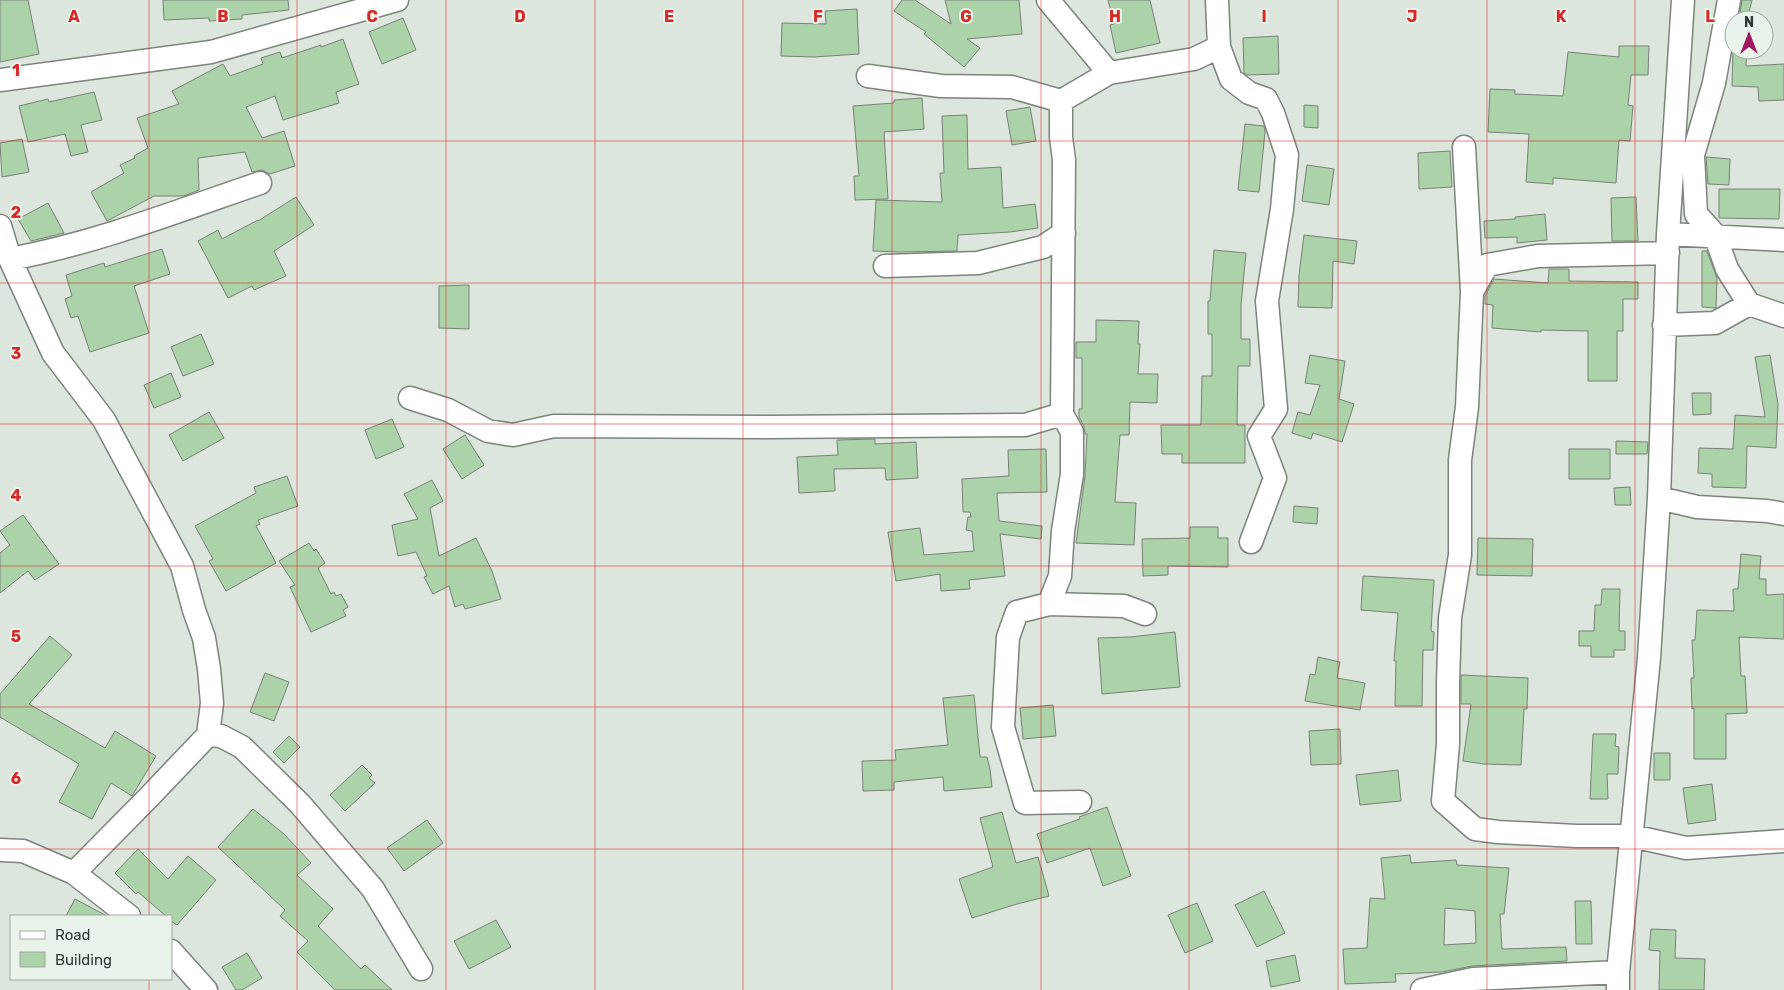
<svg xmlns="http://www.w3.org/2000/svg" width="1784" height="990" font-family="Rubik,sans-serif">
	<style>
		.building { fill: #abd2a8; stroke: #788178; fill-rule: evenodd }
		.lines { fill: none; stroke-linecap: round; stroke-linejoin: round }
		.minor-casing { stroke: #7c847b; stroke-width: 25 }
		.minor { stroke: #fff; stroke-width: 22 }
		.grid { fill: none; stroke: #d62828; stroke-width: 1; stroke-opacity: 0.55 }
		.grid-label { font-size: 16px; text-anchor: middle; font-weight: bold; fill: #d62828; stroke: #e9f3e9; stroke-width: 4; stroke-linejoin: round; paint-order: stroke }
	</style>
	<rect width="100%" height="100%" fill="#dce6dc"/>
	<path class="building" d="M0,0H28L39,54L0,62Z
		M163,0H288L289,10L242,15V19L209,21V18L164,20Z
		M902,0H915L951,24L945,0H1019L1022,34L967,39L980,48L964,67L924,34L926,32L894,11Z
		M1108,0H1150L1160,43L1116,53L1110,25L1114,24Z
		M1742,0H1752L1747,20H1739Z
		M857,9L859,54L814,57L781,56L782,23L826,24L825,11Z
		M403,18L416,50L382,64L369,32Z
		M1278,36L1279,74L1247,75L1244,73L1243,38Z
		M343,39L359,84L336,92L339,103L283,120L275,96L246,107L262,138L284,131L295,166L270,174L262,170L252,172L245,152L198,158L199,190L184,196H154L107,221L91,192L124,173L120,165L135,158L134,156L148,148L137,118L179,104L172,91L223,64L230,76L263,64L261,58L280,52L282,58L321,45V47Z
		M1619,46H1649L1648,75H1631L1628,105L1633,106L1630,141L1619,140L1616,183L1553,178V184L1526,182L1529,134L1488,132L1490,89L1515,90V94L1563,96L1568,52L1619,57Z
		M1733,50H1747L1746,66L1784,64V100L1759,101L1758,87L1732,86Z
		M94,92L102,120L81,125L88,152L71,156L65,134L28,142L19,106L48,99L49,102Z
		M922,98L924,129L884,132L888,199L855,200L854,176H859L853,106L894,103V100Z
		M1304,105L1318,106V128L1304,127Z
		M1030,107L1036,141L1012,145L1006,111Z
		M967,115L968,169L1001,167L1003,208L1035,204L1038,228L1010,232L958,235L957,251L900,252L873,251L876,200L942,202L940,173H944L942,116Z
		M1245,124L1264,126L1265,132L1259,192L1238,190Z
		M22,139L29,172L2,177L0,143Z
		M1450,151L1452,187L1419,189L1418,153Z
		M1706,157L1730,159L1729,185L1708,184Z
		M1307,165L1334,169L1329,205L1302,201Z
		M1719,189H1780L1779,219L1719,218Z
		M296,197L314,225L274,251L286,276L254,290L252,286L228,298L198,241L218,230L222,239L258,220V221Z
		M1636,197L1638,241H1612L1611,198Z
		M48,203L64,233L31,241L18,219Z
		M1545,214L1547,240L1517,243V237L1485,238L1484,221L1515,219V217Z
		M1304,235L1357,241L1354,264L1333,261L1332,308L1298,307L1299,275Z
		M162,249L170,274L134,286L149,333L90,352L78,316L71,318L65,299L72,296L66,275L104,263L105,267Z
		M1214,250L1246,253L1241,305V339H1250V366H1238L1237,425H1245V463H1182V454H1162L1161,425H1201L1202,376H1212V334H1208V301H1210Z
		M1702,251H1707L1717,278L1716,308L1702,307Z
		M1549,269H1569V281L1638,282V299H1623V331H1617V381H1588V331L1541,330V332L1492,328L1493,305L1485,304V296L1494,279L1548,283Z
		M469,285V329L439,328V286Z
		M1096,320L1139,321L1138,344H1140L1138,374H1158L1157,403L1130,402L1129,435H1120L1115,502L1136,503L1134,545L1076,543L1085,476L1087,434H1085L1084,426L1079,417V409H1082V358H1076V342H1096Z
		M201,334L214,364L183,376L171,347Z
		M1310,355L1345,361L1339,399L1354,404L1342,442L1313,433L1311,439L1292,433L1298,412L1310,415L1320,385L1305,383Z
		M1770,355L1778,404L1776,448L1747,446L1746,488L1712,487V474L1698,473L1699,448L1733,449L1735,415L1765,417L1755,357Z
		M171,373L181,397L154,408L144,385Z
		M1692,393H1711V414L1693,415Z
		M209,412L224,438L183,461L169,435Z
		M392,419L404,447L376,459L365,430Z
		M465,435L484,465L462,479L443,449Z
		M875,439V444L916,442L918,478L886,480L885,468L834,469L835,491L799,493L797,457L838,455L837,440Z
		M1616,441L1648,442L1647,454H1616Z
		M1046,449L1047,492L997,493L999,521L1042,526L1041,539L1000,534L1005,576L969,580L970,589L941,591L940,574L896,581L888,532L920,528L924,555L974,551L972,531L966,530L968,517H971L970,512H963L962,479L1009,476L1008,450Z
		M1569,449H1610V479H1569Z
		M287,476L298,506L258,520L260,524L256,526L276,563L226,591L209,561L213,559L195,526L256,493L254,487Z
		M432,480L443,501L430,508L439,556L476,538L492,571L501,599L465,609L463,604L455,607L449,586L433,594L424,577L427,576L416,552L398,556L392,525L418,519L404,494Z
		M1630,487L1631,505H1615L1614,488Z
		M1294,506L1318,508L1317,524L1293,522Z
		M23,515L59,564L35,580L28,571L0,593V553L10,545L0,531Z
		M1190,527H1218V538H1228V567L1168,566V575L1143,576L1142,539L1190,538Z
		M1478,538L1533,539L1532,576L1477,575Z
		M309,543L314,551L316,549L325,563L318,568L331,594L334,592L336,596L341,594L348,607L343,610L346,616L311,632L290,587L295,585L279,561Z
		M1741,554L1761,556L1759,579H1766V595L1784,594V639L1739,637L1741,676H1745L1747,713L1726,714V759H1694V708L1692,709L1691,678H1694L1692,640H1695L1697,610L1734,611L1733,589H1738Z
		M1363,576L1434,580L1431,631L1434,632L1433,650H1423L1422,706H1395L1396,661H1394L1398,613L1361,610Z
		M1602,589H1620L1619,631H1625V650H1614V657H1591V646H1579V631H1594L1595,605H1601Z
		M1175,632L1180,687L1102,694L1098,638L1130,637Z
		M50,636L72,655L29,704L105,748L115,731L156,756L132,796L111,783L92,819L59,802L79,764L0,717V694Z
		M1318,657L1340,662L1337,678L1365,683L1360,710L1305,701L1310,674L1315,675Z
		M265,673L289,682L274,721L250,712Z
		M1461,675L1528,678L1527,709H1524L1521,765L1484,764L1463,761L1471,704H1461Z
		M974,695L980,757H987L990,769L992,787L944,791L943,777L894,782V790L863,791L862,761L896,760L895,750L948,745L943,698Z
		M1053,705L1056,736L1023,739L1020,708Z
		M1340,729L1341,764L1311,765L1309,731Z
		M1593,734H1616L1615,746L1619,747L1618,774H1607L1608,799H1590Z
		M289,736L300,747L284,763L273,752Z
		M1654,753H1670V780H1654Z
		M362,765L372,775L369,778L375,783L345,811L330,795Z
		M1398,770L1401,801L1360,805L1356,775Z
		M1712,784L1716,820L1688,824L1683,788Z
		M1107,807L1131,876L1103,886L1090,848L1047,863L1037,834L1080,819L1079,817Z
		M253,809L284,834L311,863L297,875L333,909L318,926L361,969L365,965L392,990H335L297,952L308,941L280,916L285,910L218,847Z
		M1002,812L1016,863L1038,857L1049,896L1017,904L972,918L959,879L993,867L980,818Z
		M427,820L443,843L404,871L387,848Z
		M138,849L168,879L188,856L216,880L177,925L171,921V916H166L138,892L136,894L115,873Z
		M1410,855L1411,863L1456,860L1457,865L1509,868L1504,914H1500L1502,949L1566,947L1567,961L1472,966L1442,972L1395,974L1396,982L1345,984L1343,949L1367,948L1370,898L1385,899L1381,858ZM1445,908L1475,911L1476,943L1444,945Z
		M1264,891L1285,933L1257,947L1235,905Z
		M75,899L107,916H66Z
		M1575,901H1591L1592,944H1576Z
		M1197,903L1213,941L1185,953L1168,915Z
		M496,920L511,947L469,969L454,941Z
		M1651,929L1676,930L1675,958L1705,959L1704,990H1659L1660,951L1649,950Z
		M247,953L262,978L242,990H236L222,967Z
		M1295,955L1300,981L1271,987L1266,961Z"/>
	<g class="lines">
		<g class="minor-casing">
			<path id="minor" d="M1048,0L1109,73
				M1217,0L1219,47L1231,79L1249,93L1266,99L1273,113L1287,155L1282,209L1267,301L1276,409L1259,436L1275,478L1251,542
				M1729,0L1714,83L1693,155L1696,214L1715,235L1727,269L1749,304L1784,316
				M868,76L941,86L1012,87L1061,101L1109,73L1194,59L1219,47
				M0,80L211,52L397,0
				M1061,101V137L1064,160L1062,414L1072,432V474L1063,531L1060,576L1049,604L1017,612L1008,637L1003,727L1025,803L1080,802
				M1464,147L1472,292
				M0,226L10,259C96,243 178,211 260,183
				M1668,234L1784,240
				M1668,253L1538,256L1487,265L1472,292L1467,407L1460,460V555L1450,618L1448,683V744L1443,801L1475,829L1498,832L1576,836H1632L1686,848L1784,841
				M10,259L53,353L104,420L182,566L194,610L204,638L209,669L212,703L208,735L148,798L74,873
				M885,266L978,263L1043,247L1064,233
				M1664,325L1715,323L1749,304
				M410,398L448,410L488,431L513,435L554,426L770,427L1025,425L1062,414
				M1659,498L1697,507L1767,511L1784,514
				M1049,604L1124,606L1145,614
				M208,735L221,736L242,747L300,804L373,889L421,969
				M0,850L23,851L74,873L129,916
				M171,951L206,990
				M1422,990L1473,979L1618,972
				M1618,990V972L1649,658L1659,498L1668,234L1683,0"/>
		</g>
		<use href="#minor" class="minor"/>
	</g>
	<path class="grid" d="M149,0V916M297,0V990M446,0V990M595,0V990M743,0V990M892,0V990M1041,0V990M1189,0V990M1338,0V990M1487,0V990M1635,0V990M0,141H1784M0,283H1784M0,424H1784M0,566H1784M0,707H1784M0,849H1784M149,979V990"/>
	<g class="grid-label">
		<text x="74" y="22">A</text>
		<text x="223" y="22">B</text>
		<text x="372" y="22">C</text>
		<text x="520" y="22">D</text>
		<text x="669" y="22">E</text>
		<text x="818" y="22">F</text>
		<text x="966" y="22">G</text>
		<text x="1115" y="22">H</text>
		<text x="1264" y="22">I</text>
		<text x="1412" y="22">J</text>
		<text x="1561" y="22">K</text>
		<text x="1710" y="22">L</text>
		<text x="16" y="76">1</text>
		<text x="16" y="218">2</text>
		<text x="16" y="359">3</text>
		<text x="16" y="501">4</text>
		<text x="16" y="642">5</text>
		<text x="16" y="784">6</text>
	</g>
	<rect x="10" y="915" width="162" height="65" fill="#e9f3e9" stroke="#a0a8a0"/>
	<rect x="20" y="931" width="25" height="8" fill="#ffffff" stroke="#a0a8a0"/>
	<text x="55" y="940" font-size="15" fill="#333733">Road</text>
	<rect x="20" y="952" width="25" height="15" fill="#abd2a8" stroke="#a0a8a0"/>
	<text x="55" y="965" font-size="15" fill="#333733">Building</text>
	<g transform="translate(1749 35)"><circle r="24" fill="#e9f3e9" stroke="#a0a8a0"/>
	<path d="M0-4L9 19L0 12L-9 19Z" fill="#a01864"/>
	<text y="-8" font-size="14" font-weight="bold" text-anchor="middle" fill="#333733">N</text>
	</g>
</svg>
